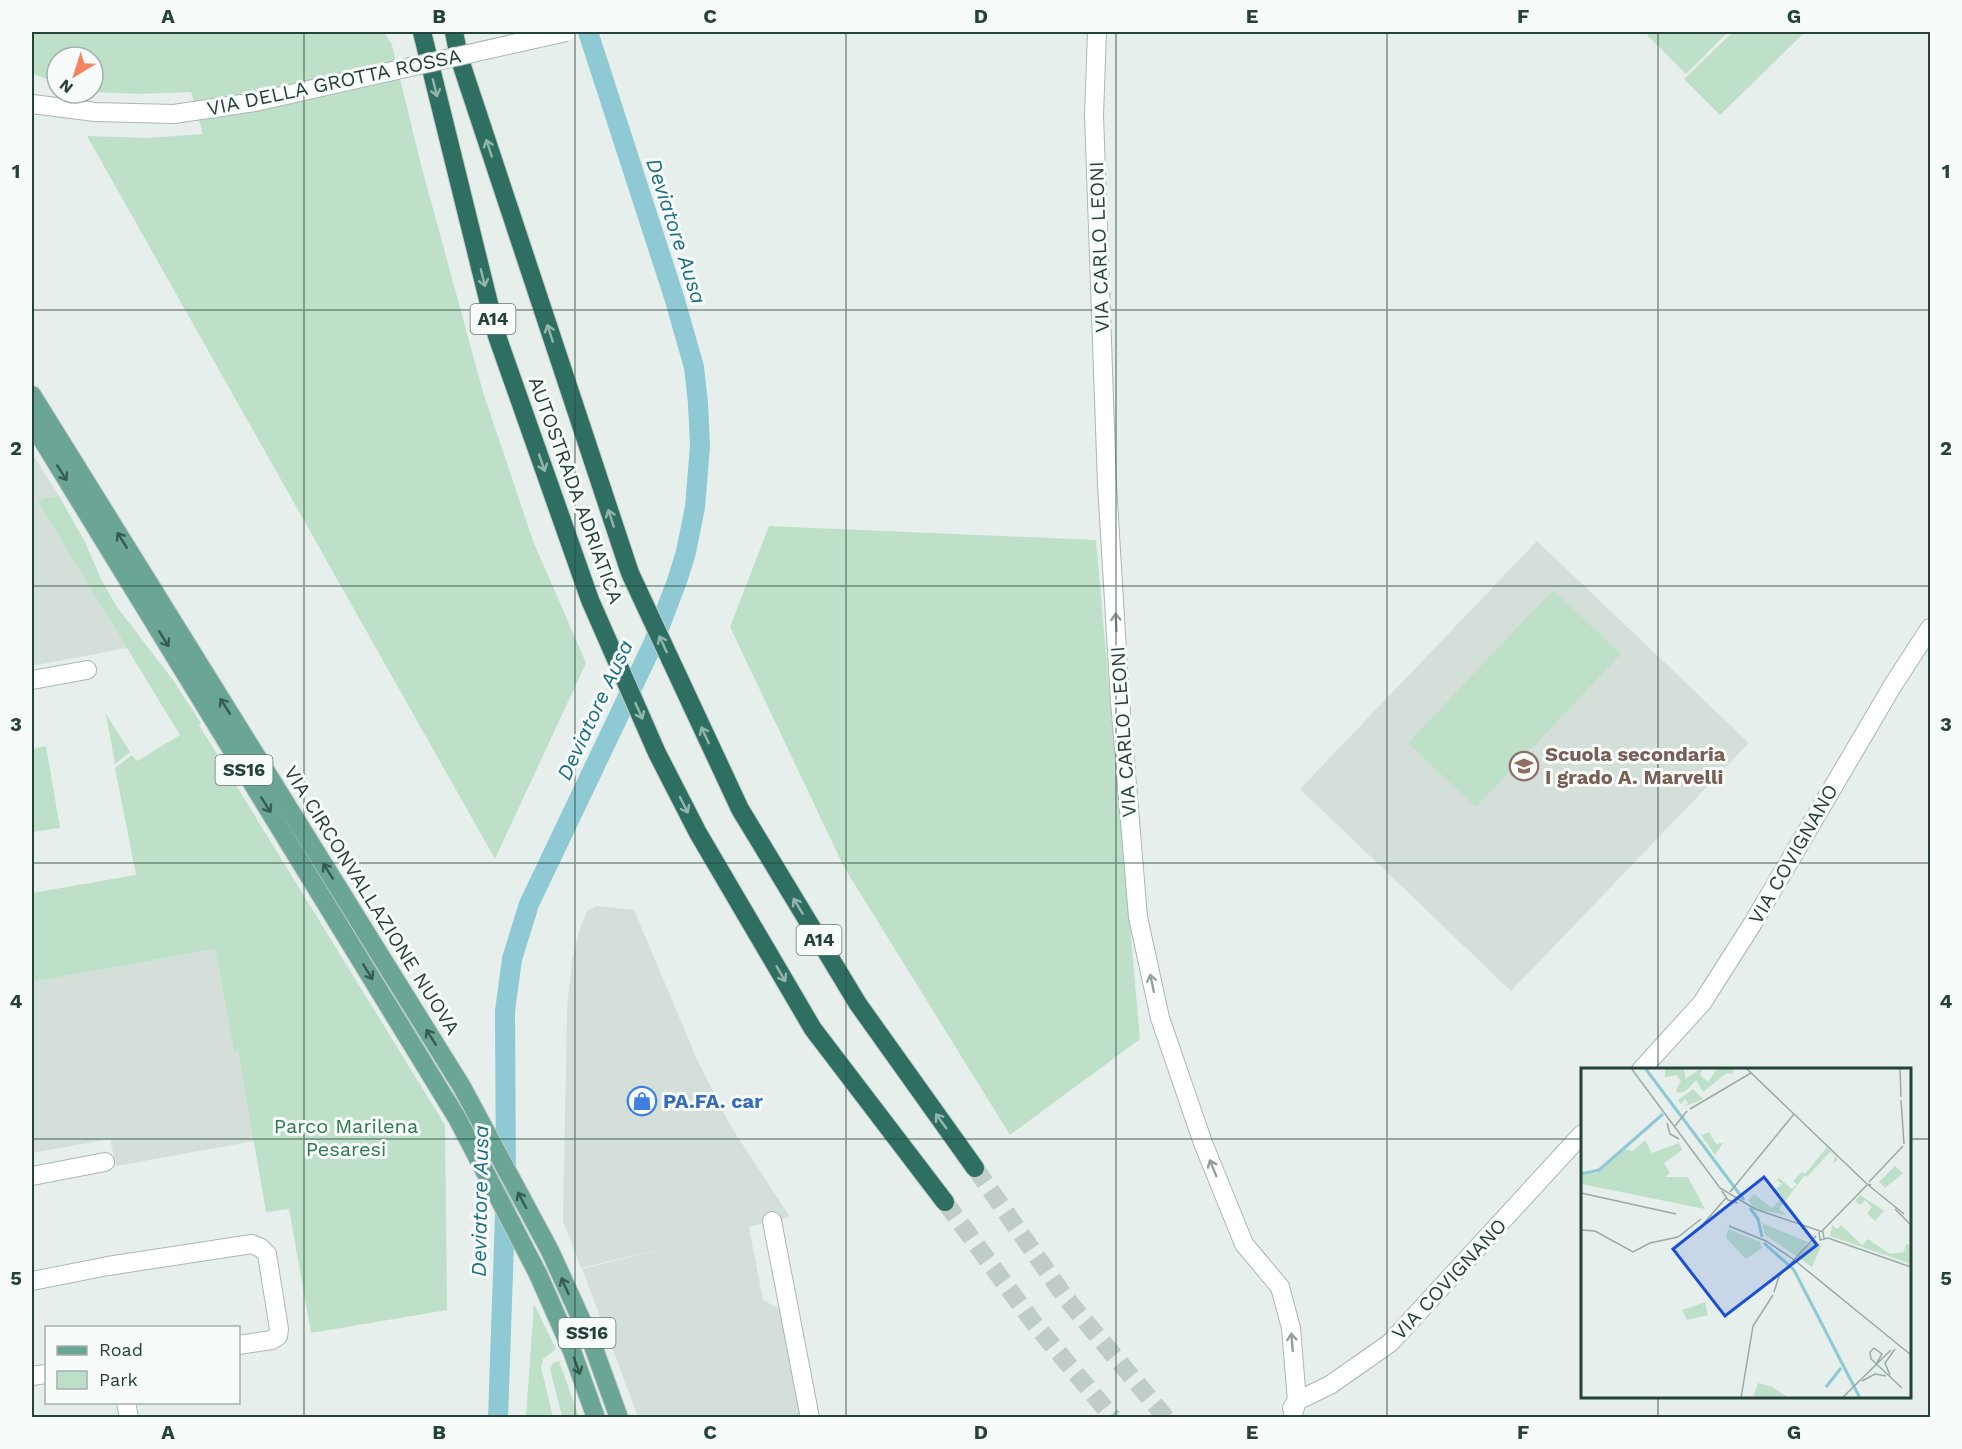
<svg xmlns="http://www.w3.org/2000/svg" width="1962" height="1449" font-family="'Work Sans',sans-serif">
	<style>
		.built { fill: #d4dfda }
		.green { fill: #bfe0c8 }
		.lines { fill: none; stroke-linecap: round; stroke-linejoin: round }
		.canal { stroke: #8ec9d4; stroke-width: 20 }
		.highway-tunnel { stroke: #bfccc8; stroke-width: 18; stroke-dasharray: 18 9; stroke-linecap: butt }
		.minor-casing { stroke: #a8b8b2; stroke-width: 20 }
		.major-casing { stroke: #c2cac8; stroke-width: 20 }
		.highway-casing { stroke: #c2cac8; stroke-width: 20 }
		.minor { stroke: #fff; stroke-width: 18 }
		.major { stroke: #6aa596; stroke-width: 18 }
		.highway { stroke: #2f6f62; stroke-width: 18 }
		.minor-bridge-casing { stroke: #a8b8b2; stroke-width: 20; stroke-linecap: butt }
		.minor-bridge { stroke: #fff; stroke-width: 18 }
		.oneway { stroke: #93b5ae }
		.oneway2 { stroke: #365b51 }
		.oneway3 { stroke: #92a09c }
		.grid { fill: none; stroke: #24423a; stroke-width: 1.5; stroke-opacity: 0.55 }
		.labels { text-anchor: middle; stroke-width: 6; stroke-linejoin: round; paint-order: stroke }
		.shield { fill: #f7fbf9; stroke: #637a73; stroke-width: 1.5 }
		.shield-label { font-size: 18px; font-weight: bold; fill: #24423a }
		.street-label { font-size: 20px; fill: #24423a; stroke: #f7fbf9 }
		.education-label { font-size: 20px; font-weight: bold; fill: #785e54; stroke: #f7fbf9; text-anchor: start }
		.shop-label { font-size: 20px; font-weight: bold; fill: #366cbe; stroke: #f7fbf9; text-anchor: start }
		.park-label { font-size: 20px; fill: #2d7a4b; stroke: #f7fbf9 }
		.water-label { font-size: 21px; font-style: italic; fill: #1c6f80; stroke: #f7fbf9 }
		.inset-river { fill: none; stroke: #8ec9d4; stroke-width: 3 }
		.inset-road { fill: none; stroke: #98aaa4; stroke-width: 1.5 }
		.view { fill: #1d4ed8; fill-opacity: 0.15; stroke: #1d4ed8; stroke-width: 3 }
		.inset-edge { fill: none; stroke: #24423a; stroke-width: 3 }
		.neatline { fill: none; stroke: #24423a; stroke-width: 2 }
		.grid-label { font-size: 20px; text-anchor: middle; font-weight: bold; fill: #24423a }
	</style>
	<rect width="100%" height="100%" fill="#e6efeb"/>
	<path class="built" d="M32,453L59,496L44,498L38,502L127,648L32,666Z
		M1537,541L1749,743L1511,991L1300,789Z
		M596,906L634,910L696,1057L730,1125L790,1217L749,1227L763,1300L780,1309L800,1417H639L637,1414L582,1269L678,1245L581,1268L563,1221L567,1010L572,960L580,928L587,911Z
		M215,949L234,1051L238,1050L254,1141L116,1166L110,1139L32,1153V982Z"/>
	<path class="green" d="M32,32H384L392,45L420,161L483,392L533,541L586,663L495,859L87,136L147,138L203,134L191,92L139,94L93,92V57H57V82L32,74Z
		M1650,32H1728L1686,74L1647,35Z
		M1733,32H1805L1720,115L1684,79Z
		M59,496L85,542L102,581L117,607L173,680L201,723L199,725L445,1125L447,1310L311,1333L289,1209L266,1212L238,1051H234L215,949L32,982V893L136,875L115,768L132,755L137,761L180,735L38,502L44,498Z
		M769,526L1096,540L1140,1039L1010,1135L844,867L730,627Z
		M1553,590L1621,654L1476,807L1408,743Z
		M106,714L130,752L115,764Z
		M46,746L60,828L32,832V749Z
		M534,1304L556,1349L543,1359L541,1367L553,1417H526Z
		M559,1361L579,1417H562L550,1369L553,1363Z"/>
	<g class="lines">
		<path class="canal" d="M498,1418L506,1186L505,1011L512,959L529,904L653,644L677,581L686,552L695,507L700,446L698,403L694,367L674,297L588,32"/>
		<path class="highway-tunnel" d="M975,1168L1065,1297L1166,1418
			M945,1202L1033,1322L1113,1418"/>
		<g class="minor-casing">
			<path id="minor" d="M1097,32L1094,115L1107,484L1120,701L1138,917L1160,1018L1203,1143L1244,1244L1280,1287L1291,1328L1297,1401L1292,1418
				M32,104L95,112L174,114L255,102
				M32,680L87,670
				M1641,1070L1702,1003L1753,923L1893,685L1930,628
				M32,1176L105,1162
				M772,1221L810,1418
				M32,1281L108,1266L252,1244L261,1248L267,1254L279,1329L278,1336L272,1340L238,1345
				M32,1376L46,1374
				M126,1402L129,1418
				M1292,1408L1297,1401L1330,1385L1390,1343L1582,1134"/>
		</g>
		<g class="major-casing">
			<path id="major" d="M32,395L462,1087L550,1251L592,1343L619,1418
				M32,423L457,1118L538,1274L572,1351L596,1418"/>
		</g>
		<g class="highway-casing">
			<path id="highway" d="M422,32L497,336L590,600L657,753L698,833L813,1029L945,1202
				M454,32L459,57L630,573L740,809L858,1004L975,1168"/>
		</g>
		<use href="#minor" class="minor"/>
		<use href="#major" class="major"/>
		<use href="#highway" class="highway"/>
		<g class="minor-bridge-casing">
			<path id="minor-bridge" d="M255,102L566,32"/>
		</g>
		<use href="#minor-bridge" class="minor-bridge"/>
	</g>
	<defs><path id="oneway-shaft" d="M-6 0H5M1.5-3L5.5 0L1.5 3" fill="none" stroke-width="1.6" stroke-linecap="round" stroke-linejoin="round" transform="scale(1.5)"/></defs>
	<g class="oneway">
		<use href="#oneway-shaft" transform="translate(435 88) rotate(76)"/>
		<use href="#oneway-shaft" transform="translate(489 148) rotate(-108)"/>
		<use href="#oneway-shaft" transform="translate(483 278) rotate(76)"/>
		<use href="#oneway-shaft" transform="translate(550 333) rotate(-108)"/>
		<use href="#oneway-shaft" transform="translate(542 463) rotate(71)"/>
		<use href="#oneway-shaft" transform="translate(611 518) rotate(-108)"/>
		<use href="#oneway-shaft" transform="translate(663 644) rotate(-115)"/>
		<use href="#oneway-shaft" transform="translate(639 711) rotate(66)"/>
		<use href="#oneway-shaft" transform="translate(705 735) rotate(-115)"/>
		<use href="#oneway-shaft" transform="translate(684 805) rotate(63)"/>
		<use href="#oneway-shaft" transform="translate(798 906) rotate(-121)"/>
		<use href="#oneway-shaft" transform="translate(781 974) rotate(60)"/>
		<use href="#oneway-shaft" transform="translate(941 1121) rotate(-126)"/>
	</g>
	<g class="oneway2">
		<use href="#oneway-shaft" transform="translate(62 473) rotate(58)"/>
		<use href="#oneway-shaft" transform="translate(122 540) rotate(-122)"/>
		<use href="#oneway-shaft" transform="translate(164 639) rotate(58)"/>
		<use href="#oneway-shaft" transform="translate(225 706) rotate(-122)"/>
		<use href="#oneway-shaft" transform="translate(266 805) rotate(58)"/>
		<use href="#oneway-shaft" transform="translate(328 871) rotate(-122)"/>
		<use href="#oneway-shaft" transform="translate(368 972) rotate(58)"/>
		<use href="#oneway-shaft" transform="translate(431 1037) rotate(-122)"/>
		<use href="#oneway-shaft" transform="translate(522 1200) rotate(-118)"/>
		<use href="#oneway-shaft" transform="translate(565 1286) rotate(-114)"/>
		<use href="#oneway-shaft" transform="translate(577 1366) rotate(70)"/>
	</g>
	<g class="oneway3">
		<use href="#oneway-shaft" transform="translate(1116 622) rotate(-93)"/>
		<use href="#oneway-shaft" transform="translate(1152 983) rotate(-102)"/>
		<use href="#oneway-shaft" transform="translate(1213 1168) rotate(-112)"/>
		<use href="#oneway-shaft" transform="translate(1292 1342) rotate(-95)"/>
	</g>
	<path class="grid" d="M304,32V1418M575,32V1418M846,32V1418M1116,32V1418M1387,32V1418M1658,32V1070M32,310H1930M32,586H1930M32,863H1930M32,1139H1582M1910,1139H1930M1658,1396V1418"/>
	<defs>
		<g id="school-ring" transform="scale(1.5)"><circle r="9.5" fill="#f7fbf9" stroke="#8d6e63" stroke-width="1.5"/><path d="M0-5L7-2L0 1L-7-2ZM-4 1L0 2.5L4 1V4Q0 6-4 4Z" fill="#8d6e63"/></g>
		<g id="shop-ring" transform="scale(1.5)"><circle r="9.5" fill="#f7fbf9" stroke="#3f7fe0" stroke-width="1.5"/><path d="M-5-2.5h2.3a2.7 3.5 0 0 1 5.4 0H5L5.5 6h-11ZM-1.5-2.5h3a1.5 2.3 0 0 0-3 0Z" fill="#3f7fe0"/></g>
	</defs>
	<g fill-rule="evenodd">
		<use href="#school-ring" x="1524" y="766"/>
		<use href="#shop-ring" x="642" y="1101"/>
	</g>
	<g class="labels">
		<g class="shield">
			<rect x="470.5" y="304" width="45" height="30" rx="4.5"/>
			<rect x="215.5" y="755" width="57" height="30" rx="4.5"/>
			<rect x="796.5" y="925" width="45" height="30" rx="4.5"/>
			<rect x="558.5" y="1318" width="57" height="30" rx="4.5"/>
		</g>
		<g class="shield-label">
			<text x="493" y="325">A14</text>
			<text x="244" y="776">SS16</text>
			<text x="819" y="946">A14</text>
			<text x="587" y="1339">SS16</text>
		</g>
		<g class="street-label">
			<text transform="translate(334 82) rotate(-12)" y="7">VIA DELLA GROTTA ROSSA</text>
			<text transform="translate(1099 247) rotate(-92)" y="7">VIA CARLO LEONI</text>
			<text transform="translate(576 490) rotate(70)" y="7">AUTOSTRADA ADRIATICA</text>
			<text transform="translate(1123 732) rotate(-94)" y="7">VIA CARLO LEONI</text>
			<text transform="translate(1793 854) rotate(-60)" y="7">VIA COVIGNANO</text>
			<text transform="translate(372 900) rotate(58)" y="7">VIA CIRCONVALLAZIONE NUOVA</text>
			<text transform="translate(1449 1279) rotate(-47)" y="7">VIA COVIGNANO</text>
		</g>
		<g class="education-label">
			<text x="1545" y="761">Scuola secondaria<tspan x="1545" dy="23">I grado A. Marvelli</tspan></text>
		</g>
		<g class="shop-label">
			<text x="663" y="1108">PA.FA. car</text>
		</g>
		<g class="park-label">
			<text x="346" y="1133">Parco Marilena<tspan x="346" dy="23">Pesaresi</tspan></text>
		</g>
		<g class="water-label">
			<text transform="translate(676 231) rotate(72)" y="7">Deviatore Ausa</text>
			<text transform="translate(595 710) rotate(-65)" y="7">Deviatore Ausa</text>
			<text transform="translate(480 1201) rotate(-89)" y="7">Deviatore Ausa</text>
		</g>
	</g>
	<g transform="translate(1581 1068)">
		<rect width="330" height="330" fill="#e6efeb"/>
		<path d="M84,0H102L105,10L121,0L119,7L127,14L136,1L153,0L151,6L146,5L122,24L115,12L105,23L97,25L95,22L100,13L95,7L84,9ZM112,21L122,31L102,39L107,35L104,31L100,36L97,32ZM128,64L135,76L142,75L134,87L120,67ZM64,72L71,85L98,75L101,82L83,95L89,105L84,109H107L124,141L0,116V107L17,104L44,81L52,83ZM246,79L257,92L252,95L254,88L249,84L226,109L224,107L198,141L205,147L174,141L167,132L173,126L191,140L201,129L194,122L201,116L196,112L192,115L198,110L211,121L216,116L212,113L221,104L224,106ZM314,98L322,105L304,120L298,114ZM279,127L303,143L294,153L286,145L291,139L284,132L279,137L274,133ZM181,155L227,174L223,179L234,174L240,178L231,199L184,167ZM251,157L256,161L260,157L281,177L287,171L309,186L323,184L325,176L330,177V196L249,168ZM147,161L179,174L181,180L165,191L145,170ZM124,234L127,247L106,252L101,242ZM177,315L191,319L207,329L172,330Z" fill="#bfe0c8"/>
		<path class="inset-river" d="M64,0L163,132M0,106L18,102L82,46M169,140L177,151L181,169M183,175L213,202L279,330M245,319L260,300"/>
		<path class="inset-road" d="M50,0L139,120L174,141L242,164L243,170M165,0L286,116M319,0L320,29M320,32L323,76M109,41L170,5M86,55L89,66L98,71M94,58L106,43M288,114L322,78M290,117L286,116L323,146M141,123L147,132L157,135M149,124L213,46M0,125L95,146M314,141L330,157M122,156L145,130M148,158L185,173L212,191L330,287M0,162L14,163L52,184L69,175L97,169L120,151M241,163L286,117M238,164L239,172L247,170L330,199M193,224L198,208L235,168M293,280L289,284L290,291L321,320M293,280L301,286L294,298M309,307L304,295L314,281M281,313L294,306L305,308M160,330L172,258L192,227M261,330L310,282"/>
		<path class="view" d="M183,109L236,177L144,248L92,181Z"/>
		<rect width="330" height="330" class="inset-edge"/>
	</g>
	<rect width="1962" height="1449" fill="none" stroke="#f7fbf9" stroke-width="66"/>
	<rect x="45" y="1326" width="195" height="78" fill="#f7fbf9" stroke="#a3b1ad" stroke-width="1.5"/>
	<rect x="57" y="1346" width="30" height="9" fill="#6aa596" stroke="#a3b1ad" stroke-width="1.5"/>
	<text x="99" y="1356" font-size="18" fill="#24423a">Road</text>
	<rect x="57" y="1371" width="30" height="18" fill="#bfe0c8" stroke="#a3b1ad" stroke-width="1.5"/>
	<text x="99" y="1386" font-size="18" fill="#24423a">Park</text>
	<g transform="translate(75 75) rotate(218)"><circle r="28" fill="#f7fbf9" stroke="#a3b1ad" stroke-width="1.5"/>
	<path d="M0-4.5L10 22L0 15L-10 22Z" fill="#f4845f"/>
	<text y="-9" font-size="16" font-weight="bold" text-anchor="middle" fill="#24423a">N</text>
	</g>
	<rect x="33" y="33" width="1896" height="1383" class="neatline"/>
	<g class="grid-label">
		<text x="168" y="23">A</text>
		<text x="439" y="23">B</text>
		<text x="710" y="23">C</text>
		<text x="981" y="23">D</text>
		<text x="1252" y="23">E</text>
		<text x="1523" y="23">F</text>
		<text x="1794" y="23">G</text>
		<text x="16" y="178">1</text>
		<text x="1946" y="178">1</text>
		<text x="16" y="455">2</text>
		<text x="1946" y="455">2</text>
		<text x="16" y="731">3</text>
		<text x="1946" y="731">3</text>
		<text x="16" y="1008">4</text>
		<text x="1946" y="1008">4</text>
		<text x="16" y="1285">5</text>
		<text x="1946" y="1285">5</text>
		<text x="168" y="1439">A</text>
		<text x="439" y="1439">B</text>
		<text x="710" y="1439">C</text>
		<text x="981" y="1439">D</text>
		<text x="1252" y="1439">E</text>
		<text x="1523" y="1439">F</text>
		<text x="1794" y="1439">G</text>
	</g>
</svg>
